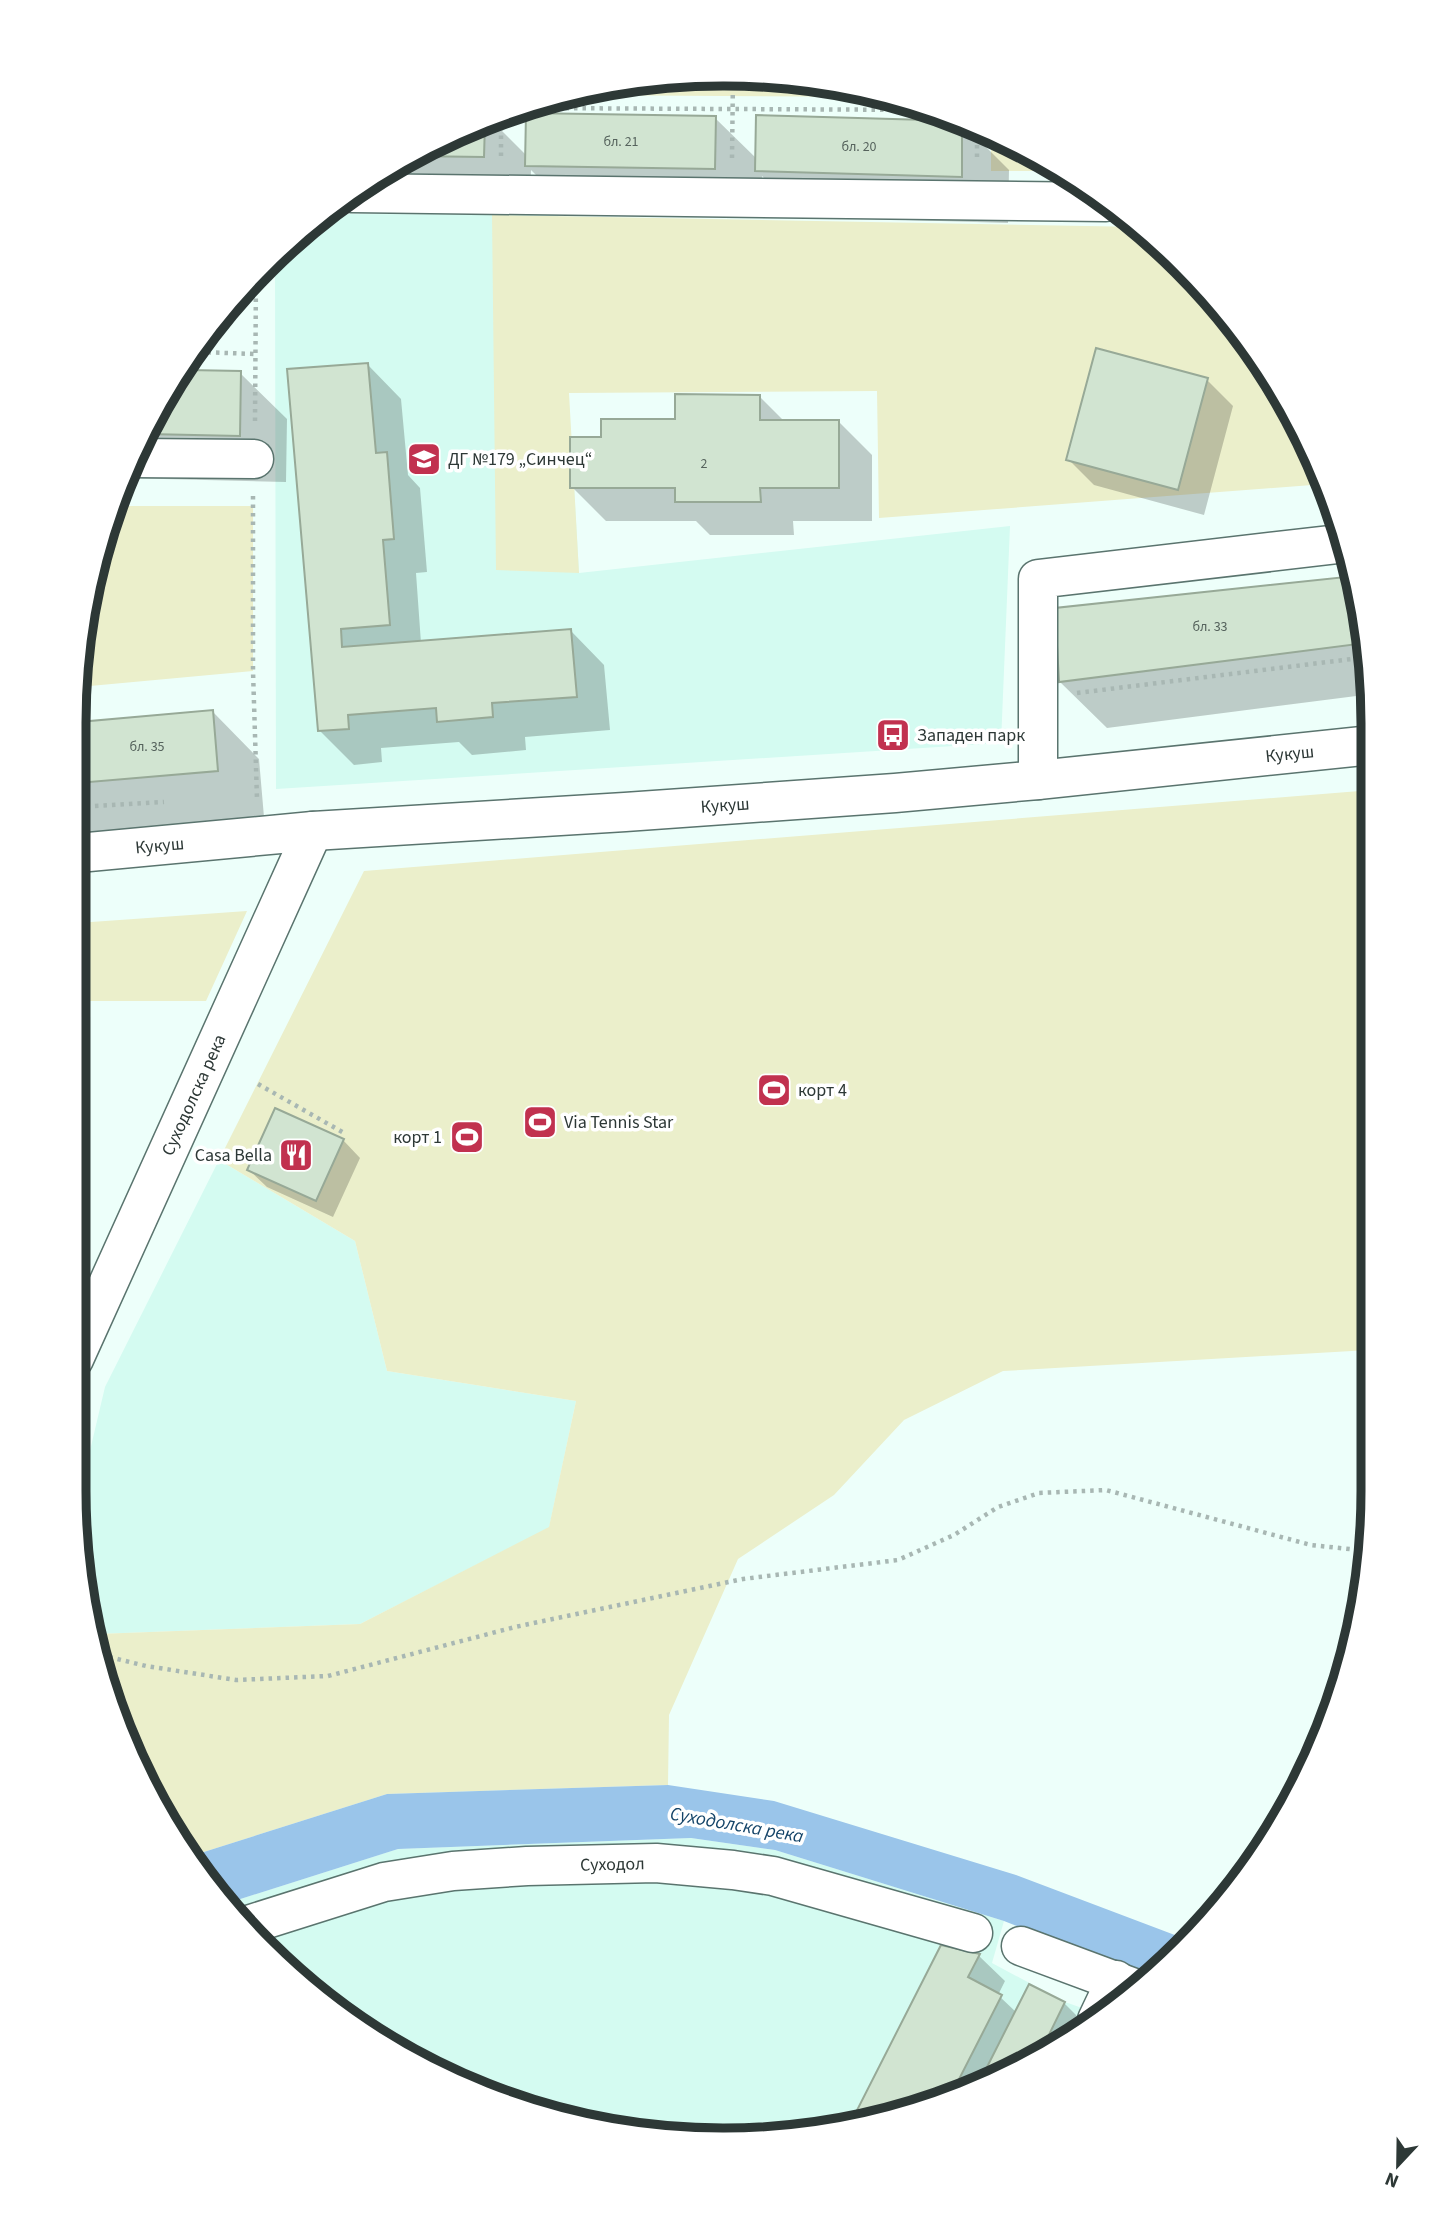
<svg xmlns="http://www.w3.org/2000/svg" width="1447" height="2214" font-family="'Source Sans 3',sans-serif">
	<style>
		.built { fill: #d4fbf1 }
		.green { fill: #ebefcb }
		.water { fill: #9ac5ea }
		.shadow { fill: #0003 }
		.building { fill: #d1e4d1; stroke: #97a997; stroke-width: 2 }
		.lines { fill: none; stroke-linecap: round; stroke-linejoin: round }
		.minor-casing { stroke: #5a746e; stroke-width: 41 }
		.path { stroke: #a8b7b3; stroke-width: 4.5; stroke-dasharray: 3.5 5; stroke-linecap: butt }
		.minor { stroke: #fff; stroke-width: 38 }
		.labels { text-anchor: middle; stroke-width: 7; stroke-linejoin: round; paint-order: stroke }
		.number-label { font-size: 14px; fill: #56635d }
		.poi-label { font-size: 18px; fill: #2d3836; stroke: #fff; text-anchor: start }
		.street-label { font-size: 18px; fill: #2d3836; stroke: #fff }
		.water-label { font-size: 19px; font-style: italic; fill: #154569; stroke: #fff }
		.rim { fill: none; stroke: #2d3836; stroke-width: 9 }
	</style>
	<rect width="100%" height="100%" fill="#edfffa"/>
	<path class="built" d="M321,214L558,215L579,573L1010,526L1001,743L276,789L275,258Z
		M219,1160L355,1241L387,1371L576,1401L549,1528L360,1624L97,1634L86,1564L83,1529L88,1459L105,1387Z
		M691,1838L775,1850L1004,1921L992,1963L1065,2002L1102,2015L1084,2031L892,2118L681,2139L514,2106L327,2006L231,1902L398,1849Z"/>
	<path class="green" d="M681,75L808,79L887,97L559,95Z
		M991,134L1048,160L1063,171H991Z
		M492,215L1142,227L1152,235L1239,327L1307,436L1325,484L879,518L877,391L569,393L579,573L496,570Z
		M115,506H253V671L79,687V638Z
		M1372,790L1369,1350L1003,1371L904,1420L834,1495L738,1559L669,1715L668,1785L387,1794L188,1857L183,1852L108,1699L97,1634L360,1624L549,1527L576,1401L387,1371L355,1241L219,1160L364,871Z
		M247,911L206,1001H77V923Z"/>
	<path class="water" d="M668,1785L774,1801L1016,1875L1188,1940L1146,1977L1004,1921L775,1850L691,1838L398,1849L231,1902L188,1857L387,1794Z"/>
	<path class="shadow" d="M758,117L962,123L1009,170L1008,223L803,217L762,176L761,215L573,212L531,170L530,203L341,200L436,141L491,120L527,156L715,118L757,159Z
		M251,279V297L234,296Z
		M368,365L401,399L408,475L420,488L427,572L416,573L421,643L571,631L604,665L610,730L525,737L526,750L472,755L459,742L381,748L382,762L354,765L320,731Z
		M187,372L240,373L287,419L286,482L122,478Z
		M1207,380L1233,406L1204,515L1094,485L1068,459Z
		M760,397L784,421H838L872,455V521H793L794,535H710L696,521H606L572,487L603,439L677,421Z
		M1355,578L1372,681V694L1107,728L1060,682Z
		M213,712L259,759L264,817L78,833L79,723Z
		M343,1140L360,1158L333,1217L267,1187L249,1170Z
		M942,1947L979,1956L1005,1981L998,1995L1017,2013L1064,2003L1082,2021L1074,2036L892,2118L853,2122Z"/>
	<path class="building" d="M526,113L716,116L715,169L525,166Z
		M756,115L962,121V177L755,171Z
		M485,122L484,157L411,156L436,141Z
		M1096,348L1208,378L1178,490L1066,460Z
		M368,363L376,453L387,452L394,539L383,540L390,625L341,629L342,647L571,629L577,697L492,703L493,717L437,722L436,708L348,715L349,729L318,731L287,369Z
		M188,370L241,371L240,436L148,434Z
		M675,394L760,395V420H839V488H760L761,502H675V488H570V437H601V419H675Z
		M1355,576L1366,643L1059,682L1055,608Z
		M213,710L218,771L78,783L79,722Z
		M275,1108L344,1139L316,1201L247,1170Z
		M941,1945L980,1954L968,1977L1002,1995L953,2091L892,2118L851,2122Z
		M1029,1984L1065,2002L1041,2051L996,2071L987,2067Z"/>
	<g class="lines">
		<g class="minor-casing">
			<g id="minor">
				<path d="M351,193L1106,202"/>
				<path d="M133,458L254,459"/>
				<path d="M1038,780V579L1347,543"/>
				<path id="s1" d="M78,853L313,831L625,812L895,793L1038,780L1372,745"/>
				<path id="s2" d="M74,1359L313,831"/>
				<path id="s3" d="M251,1924L384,1882L453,1871L527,1866L656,1863L733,1870L773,1876L973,1933"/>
				<path d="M1021,1946L1134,1988"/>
				<path d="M1097,2020L1116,1980"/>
			</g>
		</g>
		<path class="path" d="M523,108L938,110
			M977,128V161
			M501,156V116
			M732,158L733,77
			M199,352L255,354
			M255,421L256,275
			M253,496V671L257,799
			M1077,693L1368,657
			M78,807L164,802
			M258,1084L344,1133
			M101,1655L146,1666L236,1680L328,1676L515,1627L743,1579L898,1560L954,1535L998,1507L1039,1493L1106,1490L1311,1545L1368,1551"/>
		<use href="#minor" class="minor"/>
	</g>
	<defs>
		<g id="school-square" transform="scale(1.75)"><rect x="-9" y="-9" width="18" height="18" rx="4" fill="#c1314f" stroke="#fff"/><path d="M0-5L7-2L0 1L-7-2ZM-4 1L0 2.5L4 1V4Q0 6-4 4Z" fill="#fff"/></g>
		<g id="bus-square" transform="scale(1.75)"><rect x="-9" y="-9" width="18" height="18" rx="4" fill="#c1314f" stroke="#fff"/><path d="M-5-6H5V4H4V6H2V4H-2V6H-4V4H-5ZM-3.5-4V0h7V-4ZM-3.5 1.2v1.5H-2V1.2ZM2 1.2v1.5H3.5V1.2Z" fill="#fff"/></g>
		<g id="stadium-square" transform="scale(1.75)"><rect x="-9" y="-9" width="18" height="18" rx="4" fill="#c1314f" stroke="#fff"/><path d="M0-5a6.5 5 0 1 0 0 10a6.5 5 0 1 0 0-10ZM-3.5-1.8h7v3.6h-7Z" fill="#fff"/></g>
		<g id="restaurant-square" transform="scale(1.75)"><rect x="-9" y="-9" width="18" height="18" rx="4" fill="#c1314f" stroke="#fff"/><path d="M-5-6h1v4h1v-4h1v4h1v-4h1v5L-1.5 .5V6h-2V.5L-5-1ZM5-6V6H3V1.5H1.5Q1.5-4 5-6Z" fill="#fff"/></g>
	</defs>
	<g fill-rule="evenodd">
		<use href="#school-square" x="424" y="459"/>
		<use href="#bus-square" x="893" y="735"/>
		<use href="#stadium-square" x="774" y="1090"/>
		<use href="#stadium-square" x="540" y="1122"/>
		<use href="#stadium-square" x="467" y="1137"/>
		<use href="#restaurant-square" x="296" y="1155"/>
	</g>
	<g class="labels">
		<g class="number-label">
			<text x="621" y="146">бл. 21</text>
			<text x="859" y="151">бл. 20</text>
			<text x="704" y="468">2</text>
			<text x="1210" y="631">бл. 33</text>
			<text x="147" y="751">бл. 35</text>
		</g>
		<g class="poi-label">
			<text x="448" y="465">ДГ №179 „Синчец“</text>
			<text x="917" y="741">Западен парк</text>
			<text x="798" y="1096">корт 4</text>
			<text x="564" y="1128">Via Tennis Star</text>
			<text x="442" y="1143" text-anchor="end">корт 1</text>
			<text x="272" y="1161" text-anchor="end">Casa Bella</text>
		</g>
		<g class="street-label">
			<text dy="6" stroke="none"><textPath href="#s1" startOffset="1216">Кукуш</textPath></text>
			<text dy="6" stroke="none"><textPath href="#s1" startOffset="649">Кукуш</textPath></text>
			<text dy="6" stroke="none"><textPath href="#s1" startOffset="82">Кукуш</textPath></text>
			<text dy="6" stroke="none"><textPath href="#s2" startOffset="290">Суходолска река</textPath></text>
			<text dy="6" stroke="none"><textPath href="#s3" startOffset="369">Суходол</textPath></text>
		</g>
		<g class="water-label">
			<text transform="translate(737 1824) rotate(10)" y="7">Суходолска река</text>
		</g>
	</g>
	<path d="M0 0H1447V2214H0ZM723 86H724A637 637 0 0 1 1361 723V1491A637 637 0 0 1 724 2128H723A637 637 0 0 1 86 1491V723A637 637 0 0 1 723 86Z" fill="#fff" fill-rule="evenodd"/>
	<path class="rim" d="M723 86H724A637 637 0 0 1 1361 723V1491A637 637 0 0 1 724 2128H723A637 637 0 0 1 86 1491V723A637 637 0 0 1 723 86Z"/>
	<g transform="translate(1398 2165) rotate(202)" stroke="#ffffff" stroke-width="5" paint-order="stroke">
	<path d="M0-5L12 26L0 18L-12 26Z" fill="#2d3836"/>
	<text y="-10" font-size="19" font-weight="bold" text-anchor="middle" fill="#2d3836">N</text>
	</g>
</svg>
